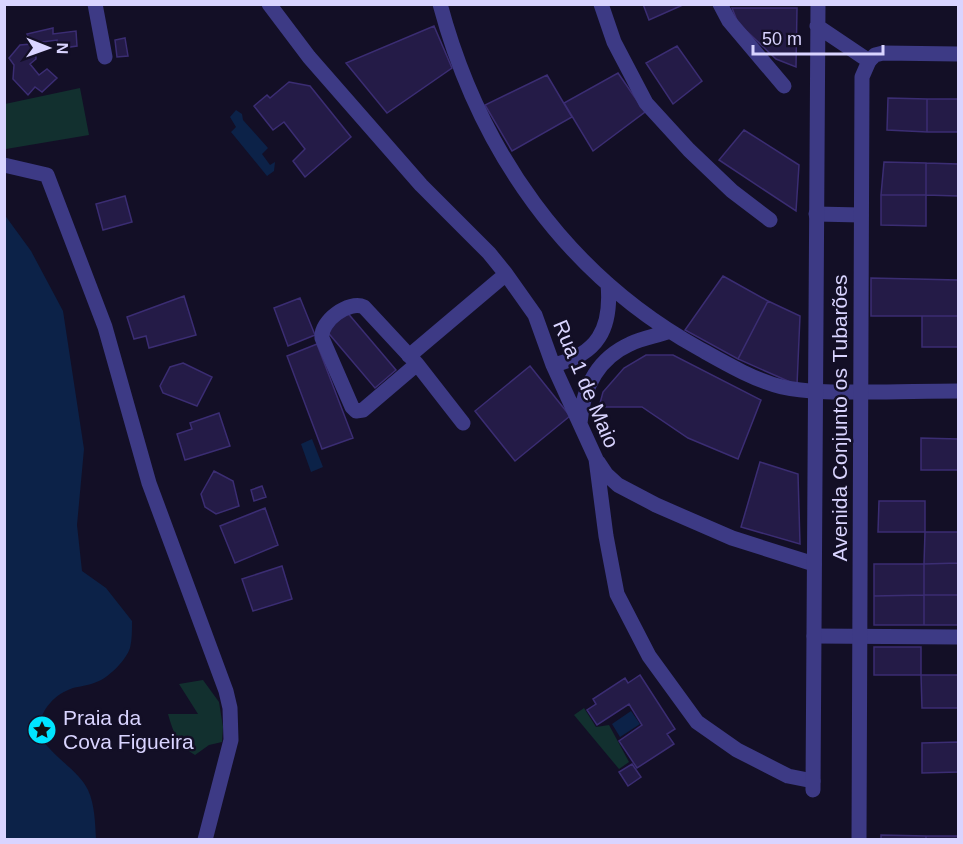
<svg xmlns="http://www.w3.org/2000/svg" width="963" height="844" font-family="Arial,sans-serif">
	<style>
		.green { fill: #12302f }
		.water { fill: #0c2248 }
		.building { fill: #241b47; stroke: #3b2d73; stroke-width: 1.5 }
		.lines { fill: none; stroke-linecap: round; stroke-linejoin: round }
		.minor { stroke: #3d3a85; stroke-width: 15 }
		.tertiary { stroke: #3d3a85; stroke-width: 15 }
		.labels { text-anchor: middle; stroke-width: 5; stroke-linejoin: round; paint-order: stroke }
		.street-label { font-size: 21px; fill: #d9d4ff; stroke: #130f26 }
		.poi-label { font-size: 21px; fill: #d9d4ff; stroke: #130f26; text-anchor: start }
	</style>
	<rect width="100%" height="100%" fill="#130f26"/>
	<path class="green" d="M80,88L89,135L6,149L5,104Z
		M203,680L219,702L223,727L222,742L209,745L195,755C178,745 173,732 168,714H198L179,684Z
		M584,708L596,727L609,725L629,762L619,769L574,715Z"/>
	<path class="water" d="M236,110L242,114L243,120L268,148L262,154L270,165L275,162L274,171L267,176L231,132L236,127L230,117Z
		M4,214L31,251L63,311L84,449L77,525L82,571L106,588L132,621C132,630 132,640 130,648C126,660 110,676 99,681C91,685 81,686 73,688C55,694 41,709 39,728C37,747 78,768 88,790C95,805 95,824 96,839H5Z
		M312,439L323,467L311,472L301,444Z
		M631,711L640,724L620,737L612,724Z"/>
	<path class="building" d="M643,4H685L649,20Z
		M732,8H797L796,67L776,59L738,23Z
		M434,26L452,68L387,113L346,63Z
		M53,28V34L76,31L77,46L57,49V40L35,43L36,59L30,64L39,75L47,69L57,78L42,92L35,87L28,95L13,79L14,65L9,58L20,45L31,44L27,34Z
		M125,38L128,56L117,57L115,40Z
		M677,46L702,81L673,104L646,63Z
		M618,73L645,112L593,151L564,103Z
		M547,75L572,117L512,151L485,105Z
		M289,82L310,86L351,137L305,177L293,161L305,149L284,122L273,130L254,106L267,95L270,98Z
		M888,98L927,99V132L887,130Z
		M927,99H958V132H927Z
		M744,130L799,165L796,211L719,160Z
		M884,162L926,163V195H881Z
		M926,163L958,164V196L926,195Z
		M881,195H926V226L881,225Z
		M125,196L132,222L103,230L96,204Z
		M723,276L768,301L738,359L685,330Z
		M871,278L958,280V316H871Z
		M184,296L196,335L149,348L146,336L134,339L127,317Z
		M300,298L315,335L288,346L274,308Z
		M768,301L800,316L797,385L738,359Z
		M346,311L396,370L375,388L325,329Z
		M922,316H958V347H922Z
		M317,344L353,438L322,449L287,356Z
		M646,355H673L761,400L738,459L688,438L642,407H599L603,392L624,368Z
		M183,363L212,377L197,406L163,393L160,386L170,367Z
		M530,366L570,416L515,461L475,411Z
		M219,413L230,446L185,460L177,434L192,429L190,423Z
		M921,438L958,439V470H921Z
		M760,462L798,474L800,544L741,527Z
		M214,471L233,481L239,506L216,514L205,507L201,494Z
		M262,486L266,497L254,501L251,490Z
		M879,501H925V532H878Z
		M265,508L278,545L235,563L220,526Z
		M925,532H958V563L924,564Z
		M958,563V595H924V564Z
		M874,564H924V595L874,596Z
		M282,566L292,599L253,611L242,579Z
		M924,595V625H874V596Z
		M924,595H958V625H924Z
		M874,647H921V675H874Z
		M640,675L675,729L667,734L674,744L637,768L619,741L642,725L629,704L597,725L587,710L596,704L593,699L625,678L628,683Z
		M921,675H958V708H922Z
		M958,742V772L922,773V743Z
		M632,764L641,777L628,786L619,772Z
		M881,835L926,836V840H881Z
		M926,836H958V840H926Z"/>
	<g class="lines">
		<path class="minor" d="M95,4L105,57
			M269,4L309,57L421,185L489,253L506,274L535,315L553,365L596,459L606,536L617,594L649,656L697,722L737,750L788,776L813,781
			M440,4C479,150 566,275 700,349C725,363 754,380 782,387C811,393 839,392 868,392C898,392 928,391 958,391
			M601,4L614,42L646,103L689,150L732,191L770,220
			M720,4L729,21L784,86
			M869,61L875,55L883,53L958,54
			M4,165L47,175L105,327L149,483L226,691L230,708L231,740L205,840
			M816,214L861,215
			M409,356L506,274
			M417,364L363,410L356,411L352,407L322,338C320,321 349,300 364,307L417,364L463,423
			M553,365C598,355 612,328 608,284
			M580,423C583,388 597,359 630,344C642,338 657,336 670,331
			M598,462L606,474L618,485L656,505L732,538L814,564
			M814,636L958,637"/>
		<path class="tertiary" d="M817,26L869,61L862,77L859,840
			M813,790L818,4"/>
	</g>
	<defs>
		<g id="sight-disc" transform="scale(1.5)"><circle r="9.5" fill="#00e5ff" stroke="#130f26"/><path d="M0-6L1.8-2.2L6-1.7L2.9 1.2L3.7 5.4L0 3.3L-3.7 5.4L-2.9 1.2L-6-1.7L-1.8-2.2Z" fill="#111"/></g>
	</defs>
	<g fill-rule="evenodd">
		<use href="#sight-disc" x="42" y="730"/>
	</g>
	<g class="labels">
		<g class="street-label">
			<text transform="translate(586 384) rotate(67)" y="7">Rua 1 de Maio</text>
			<text transform="translate(840 418) rotate(-90)" y="7">Avenida Conjunto os Tubarões</text>
		</g>
		<g class="poi-label">
			<text x="63" y="725">Praia da<tspan x="63" dy="24">Cova Figueira</tspan></text>
		</g>
	</g>
	<rect width="963" height="844" fill="none" stroke="#d9d4ff" stroke-width="12"/>
	<g transform="translate(48 48) rotate(91)" stroke="#130f26" stroke-width="4.5" paint-order="stroke">
	<path d="M0-4.5L10 22L0 15L-10 22Z" fill="#d9d4ff"/>
	<text y="-9" font-size="16" font-weight="bold" text-anchor="middle" fill="#d9d4ff">N</text>
	</g>
	<path d="M753 45v9h130v-9" fill="none" stroke="#d9d4ff" stroke-width="3"/>
	<text x="762" y="45" font-size="18" fill="#d9d4ff" stroke="#130f26" stroke-width="4.5" paint-order="stroke">50 m</text>
</svg>
